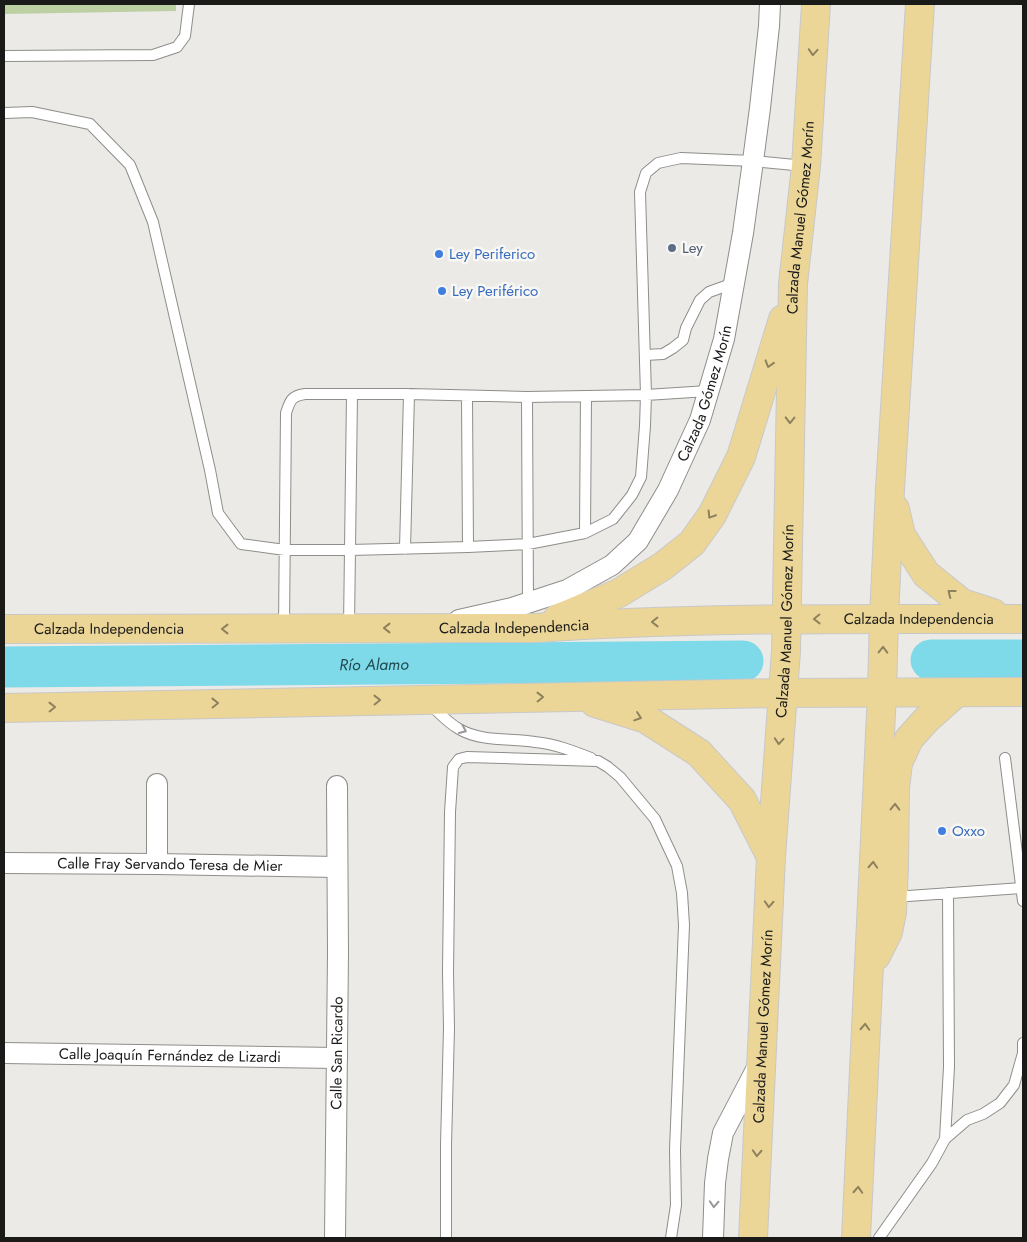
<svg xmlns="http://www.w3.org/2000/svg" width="1027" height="1242" font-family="Jost,sans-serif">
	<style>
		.park { fill: #bcd0a4 }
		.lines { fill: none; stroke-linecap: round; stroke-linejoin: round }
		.river { stroke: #7ed9e8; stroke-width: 41 }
		.service-casing { stroke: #8f8d8a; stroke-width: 12 }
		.minor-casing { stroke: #8f8d8a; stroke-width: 22 }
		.primary-casing { stroke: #c8c8c8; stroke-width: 30 }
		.service { stroke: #fff; stroke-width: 10 }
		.minor { stroke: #fff; stroke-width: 20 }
		.primary { stroke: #ecd697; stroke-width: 28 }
		.oneway { stroke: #8e815e }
		.oneway2 { stroke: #989897 }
		.service-dot { fill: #5c6f8a; stroke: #f9f7f4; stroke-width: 2 }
		.shop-dot { fill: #3f7fe0; stroke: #f9f7f4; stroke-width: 2 }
		.labels { text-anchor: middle; stroke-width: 5; stroke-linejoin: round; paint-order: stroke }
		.street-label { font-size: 15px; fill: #1a1a18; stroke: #f9f7f4 }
		.service-label { font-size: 15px; fill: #4e5e75; stroke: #f9f7f4; text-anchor: start }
		.shop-label { font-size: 15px; fill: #366cbe; stroke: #f9f7f4; text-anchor: start }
		.water-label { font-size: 16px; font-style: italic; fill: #1f494f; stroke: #f9f7f4 }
	</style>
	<rect width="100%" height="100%" fill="#ebeae6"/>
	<path class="park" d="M4,4H176V11L4,14Z"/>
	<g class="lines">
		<g class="river">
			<path d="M931,660H1023"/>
			<path id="s1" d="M4,667L743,661"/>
		</g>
		<g class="service-casing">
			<path id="service" d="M4,56L153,55L177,47L185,36L189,4
				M4,113L32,112L90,124L130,165L153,222L210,470L218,513L241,544L285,550H350L468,547L528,544L585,533L613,519L632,495L641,477L645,426L646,395L640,192L646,173L658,163L681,158L753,161L805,166
				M645,355L663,354L673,348L683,340L686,328L700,300L709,292L734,283
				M467,396L468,547
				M527,397L528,603
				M585,533L586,396
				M405,549L409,394
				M284,627L286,413C290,401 291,396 305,394H409L527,397L646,395L708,391
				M349,627L352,394
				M430,704C439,713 447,722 459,729C481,742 511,738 535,742C555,744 573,751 591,758
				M1005,758L1023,901
				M894,897L1022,888
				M945,1139L949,1067L948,893
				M446,1238V1145L449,1028L448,972L450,812L453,767L459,759L467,757L598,761L608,767L620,777L655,819L677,866L682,893L684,925L675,1150L676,1205L671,1238
				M879,1238L932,1163L945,1139L967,1120L983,1114L1000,1103L1014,1085L1023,1053V1043"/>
		</g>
		<g class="minor-casing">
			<g id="minor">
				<path id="s2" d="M459,620L512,608L567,590L612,565L638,541L668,490L700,420L724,339L743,233L753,161L760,108L769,26L770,4"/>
				<path d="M157,784V864"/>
				<path id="s3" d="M4,863L157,864L337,867"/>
				<path id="s4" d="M4,1053L337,1058"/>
				<path id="s5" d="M335,1238L338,953L337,786"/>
				<path d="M713,1238L715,1183L718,1159L723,1133L759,1064"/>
			</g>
		</g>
		<g class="primary-casing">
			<g id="primary">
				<path d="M895,509L901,535L926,574L962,603L993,613"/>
				<path d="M557,619L619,593L663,566L692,543L712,515L741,457L783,319"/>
				<path id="s6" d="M4,629L535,628C697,617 860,619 1023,619"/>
				<path d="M595,703L646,719L699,753L742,800L771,857"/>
				<path d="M4,708L782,693L1023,692"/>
				<path d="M876,956L888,932L892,912L894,867L895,788L898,763L909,739L927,719L956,693"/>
				<path id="s7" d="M753,1238L771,857L786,651L793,284L806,166L816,4"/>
				<path d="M856,1238L882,692L884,618L890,489L920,4"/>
			</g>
		</g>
		<use href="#service" class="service"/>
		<use href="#minor" class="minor"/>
		<use href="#primary" class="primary"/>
	</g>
	<defs><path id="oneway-chevron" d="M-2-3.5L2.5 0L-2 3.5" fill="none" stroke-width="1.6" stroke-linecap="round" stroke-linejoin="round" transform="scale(1.25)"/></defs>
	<g class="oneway">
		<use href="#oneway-chevron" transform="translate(813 52) rotate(94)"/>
		<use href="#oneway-chevron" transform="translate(769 364) rotate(107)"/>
		<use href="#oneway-chevron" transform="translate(790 420) rotate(91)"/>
		<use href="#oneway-chevron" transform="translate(711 515) rotate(122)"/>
		<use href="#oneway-chevron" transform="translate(951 593) rotate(-142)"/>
		<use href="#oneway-chevron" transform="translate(817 619) rotate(179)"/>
		<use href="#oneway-chevron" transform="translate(655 622) rotate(179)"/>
		<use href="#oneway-chevron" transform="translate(387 628) rotate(180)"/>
		<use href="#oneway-chevron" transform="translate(225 629) rotate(180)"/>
		<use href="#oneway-chevron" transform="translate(883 650) rotate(-89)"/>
		<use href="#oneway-chevron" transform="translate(540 697) rotate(-1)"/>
		<use href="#oneway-chevron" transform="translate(377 700) rotate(-1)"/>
		<use href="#oneway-chevron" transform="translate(215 703) rotate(-1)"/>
		<use href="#oneway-chevron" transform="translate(52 707) rotate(-1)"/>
		<use href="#oneway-chevron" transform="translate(638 717) rotate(19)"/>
		<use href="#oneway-chevron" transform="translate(779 741) rotate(94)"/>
		<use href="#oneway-chevron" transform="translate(895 807) rotate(-89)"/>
		<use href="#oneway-chevron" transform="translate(873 865) rotate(-87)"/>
		<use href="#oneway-chevron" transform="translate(769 904) rotate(93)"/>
		<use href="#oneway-chevron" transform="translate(865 1027) rotate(-87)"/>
		<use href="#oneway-chevron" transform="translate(757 1153) rotate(93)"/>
		<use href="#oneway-chevron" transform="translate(858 1190) rotate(-87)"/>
	</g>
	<g class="oneway2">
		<use href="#oneway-chevron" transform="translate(463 730) rotate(24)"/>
		<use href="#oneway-chevron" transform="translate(714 1204) rotate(93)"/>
	</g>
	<circle class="service-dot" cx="672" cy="248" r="5"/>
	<g class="shop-dot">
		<circle cx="439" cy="254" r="5"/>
		<circle cx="442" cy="291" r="5"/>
		<circle cx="942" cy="831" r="5"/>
	</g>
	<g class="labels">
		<g class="street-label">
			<text dy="5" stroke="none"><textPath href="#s7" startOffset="1022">Calzada Manuel Gómez Morín</textPath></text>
			<text dy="5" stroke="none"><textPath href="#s2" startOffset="362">Calzada Gómez Morín</textPath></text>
			<text dy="5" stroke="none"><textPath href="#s6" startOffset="915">Calzada Independencia</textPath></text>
			<text dy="5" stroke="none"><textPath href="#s7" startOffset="618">Calzada Manuel Gómez Morín</textPath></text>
			<text dy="5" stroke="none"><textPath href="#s6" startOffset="510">Calzada Independencia</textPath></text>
			<text dy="5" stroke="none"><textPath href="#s6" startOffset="105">Calzada Independencia</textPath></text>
			<text dy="5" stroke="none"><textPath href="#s3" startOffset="166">Calle Fray Servando Teresa de Mier</textPath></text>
			<text dy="5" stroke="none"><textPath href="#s7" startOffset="212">Calzada Manuel Gómez Morín</textPath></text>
			<text dy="5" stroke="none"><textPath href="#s5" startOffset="185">Calle San Ricardo</textPath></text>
			<text dy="5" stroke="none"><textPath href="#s4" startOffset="166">Calle Joaquín Fernández de Lizardi</textPath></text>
		</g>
		<g class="service-label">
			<text x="682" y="253">Ley</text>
		</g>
		<g class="shop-label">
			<text x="449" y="259">Ley Periferico</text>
			<text x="452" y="296">Ley Periférico</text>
			<text x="952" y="836">Oxxo</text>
		</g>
		<g class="water-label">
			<text dy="6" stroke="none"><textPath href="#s1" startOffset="370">Río Alamo</textPath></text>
		</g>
	</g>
	<rect width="1027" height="1242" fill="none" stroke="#1a1a18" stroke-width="10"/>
</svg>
